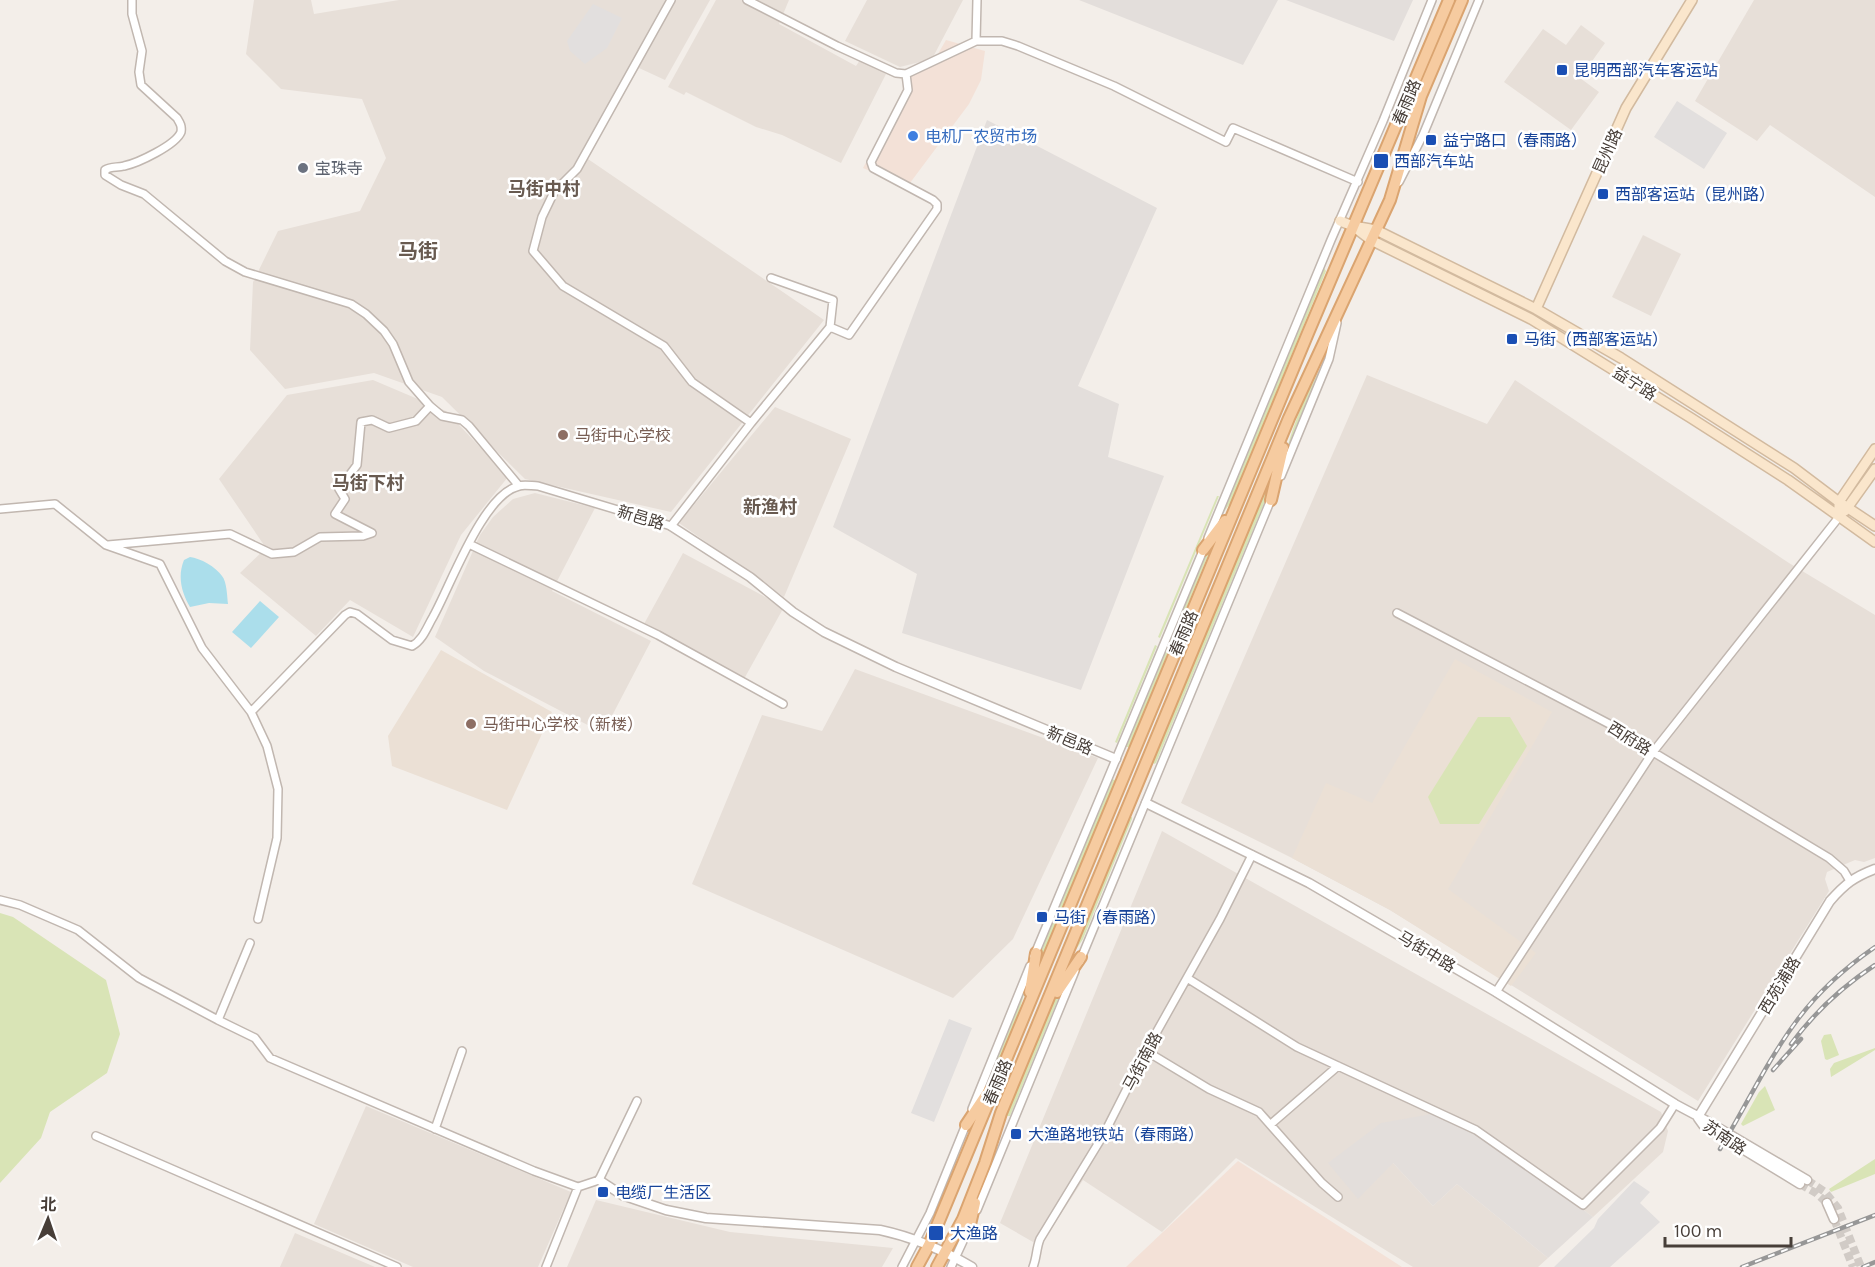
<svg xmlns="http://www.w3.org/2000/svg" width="1875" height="1267" font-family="Karla,'Noto Sans SC',sans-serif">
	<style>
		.residential { fill: #e7dfd8 }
		.commercial { fill: #f3e1d7 }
		.industrial { fill: #e3dedb }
		.education { fill: #ebe0d5 }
		.green { fill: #d9e4b6 }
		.parking { fill: #e2dfde }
		.water { fill: #abdeeb }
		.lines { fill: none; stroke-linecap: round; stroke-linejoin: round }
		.tertiary-tunnel { stroke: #d1cbc6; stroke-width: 8; stroke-dasharray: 8 4; stroke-linecap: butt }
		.minor-casing { stroke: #c1b7b0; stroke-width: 10 }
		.tertiary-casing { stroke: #c1b7b0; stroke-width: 11 }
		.secondary-casing { stroke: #d2ba9f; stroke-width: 12 }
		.primary-casing { stroke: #daa470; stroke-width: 14 }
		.minor { stroke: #fff; stroke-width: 7 }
		.tertiary { stroke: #fff; stroke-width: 8 }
		.secondary { stroke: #fae6cc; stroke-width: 9 }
		.primary { stroke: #f6cba0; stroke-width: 10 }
		.rail-casing { stroke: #979797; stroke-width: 4.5 }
		.rail { stroke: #fff; stroke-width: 2; stroke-dasharray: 7; stroke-linecap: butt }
		.transit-dot { fill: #1a4fb4; stroke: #fff; stroke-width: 2 }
		.shop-dot { fill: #3f7fe0; stroke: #fff; stroke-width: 2 }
		.worship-dot { fill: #6b7280; stroke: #fff; stroke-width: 2 }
		.education-dot { fill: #8d6e63; stroke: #fff; stroke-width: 2 }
		.labels { text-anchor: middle; stroke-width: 5; stroke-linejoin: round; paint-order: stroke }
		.transit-label { font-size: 16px; fill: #164399; stroke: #fff; text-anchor: start }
		.street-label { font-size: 16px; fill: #473e38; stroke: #fff }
		.shop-label { font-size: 16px; fill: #366cbe; stroke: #fff; text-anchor: start }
		.worship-label { font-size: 16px; fill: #5b616d; stroke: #fff; text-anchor: start }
		.education-label { font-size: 16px; fill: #785e54; stroke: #fff; text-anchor: start }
		.neighbourhood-label { font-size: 18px; font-weight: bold; fill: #685a50; stroke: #fff }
		.quarter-label { font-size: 20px; font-weight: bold; fill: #685a50; stroke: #fff }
	</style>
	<rect width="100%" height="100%" fill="#f3eee9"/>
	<path class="residential" d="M254,0H311L314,14L399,0H710L665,80L639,68L585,157L824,320L671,512L525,479L442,397L374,373L285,389L250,350L253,282L278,231L360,211L386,158L362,99L281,89L246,54Z
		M716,0H789L779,24L856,66L860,60L886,74L841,163L782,135L756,127L686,92L684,95L668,87Z
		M867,0H963L932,59L900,67L845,41Z
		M1754,0H1875V197L1770,125L1757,141L1695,101Z
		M1581,25L1605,43L1580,78L1599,92L1571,130L1504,82L1543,29L1566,45Z
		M1643,235L1681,254L1651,316L1612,297Z
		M1367,375L1487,424L1515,380L1789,563L1875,615V858L1864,862L1855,860L1827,872L1825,879L1829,891L1698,1101L1390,910L1292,858L1181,803Z
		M373,380L446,411L508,477L461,535L413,637L350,600L316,636L240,573L266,548L219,479L287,395Z
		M775,407L851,439L784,597L679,523Z
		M535,493L595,508L552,591L651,641L603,733L484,671L435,637L480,535L493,517L513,499Z
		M683,553L784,607L744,679L644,624Z
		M855,669L1098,758L1013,939L953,998L692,884L762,715L822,731Z
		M1162,831L1661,1112L1668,1131L1663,1152L1593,1217L1525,1166L1478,1136L1432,1115L1393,1163L1433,1206L1457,1184L1548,1258L1538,1267H1413L1236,1158L1162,1232L1083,1180L1040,1246L1000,1223Z
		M366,1106L571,1192L538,1267H413L314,1224Z
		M596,1200L730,1232L893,1248L882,1267H567Z
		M295,1233L375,1267H280Z"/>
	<path class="commercial" d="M946,40L985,51L981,80L969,104L907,187L863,168L909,82L915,66L935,59Z
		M1238,1161L1402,1267H1126Z"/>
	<path class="industrial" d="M1079,0H1278L1243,65Z
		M1286,0H1413L1394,41Z
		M987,120L1157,208L1078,386L1119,404L1108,457L1164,476L1081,690L902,633L917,574L833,527Z
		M1432,1114L1478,1136L1525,1166L1593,1217L1548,1258L1457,1184L1433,1206L1393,1163L1358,1199L1328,1163L1381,1123Z"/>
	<path class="education" d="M441,650L552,712L507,810L392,766L388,736Z
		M1455,659L1552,712L1448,889L1536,953L1511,986L1390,910L1292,858L1326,783L1372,803Z"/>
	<path class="green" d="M1324,268L1326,271L1231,502L1221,516L1220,515L1322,269Z
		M1321,367L1322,368L1289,450L1287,449C1294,421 1307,393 1321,367Z
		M1267,482L1269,483L1265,501L1156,763L1154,764L1152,761Z
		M1217,496H1219L1160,638L1158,637Z
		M1207,552L1209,553L1129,747H1126L1125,745L1198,569Z
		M1155,645L1157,646L1117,743L1115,742Z
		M1478,717H1510L1527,746L1479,824H1440L1428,797Z
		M1111,779L1115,780L1042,958L1040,957L1044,940Z
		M1129,817H1132V819L1083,939L1071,957Z
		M0,913L13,917L106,980L120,1034L107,1073L50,1112L41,1138L0,1183Z
		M1022,994H1024C1016,1025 1003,1057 986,1084H985Z
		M1057,996L1059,997L1010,1116H1006L1049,1010Z
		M1831,1034L1839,1055L1827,1060L1825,1059L1821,1041L1824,1035Z
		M1875,1048V1050L1831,1077L1830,1069L1834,1063Z
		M1765,1086L1775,1110L1743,1126L1741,1124L1759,1092Z
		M1875,1159V1174L1831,1192L1829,1189Z"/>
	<path class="parking" d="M593,4L622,18L607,48L585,64L570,51L567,41Z
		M1677,101L1727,133L1704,169L1654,137Z
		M949,1019L972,1028L934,1122L911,1113Z
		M1634,1181L1650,1192L1640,1203L1660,1222L1610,1267H1554L1594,1228L1598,1219Z"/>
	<path class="water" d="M190,557C200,558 216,567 222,576C227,582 227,596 228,604L209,603L190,607C182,593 177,577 184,560Z
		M260,601L279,617L251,648L232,632Z"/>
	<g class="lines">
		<path class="tertiary-tunnel" d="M1807,1180L1825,1192L1838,1208L1861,1267
			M1800,1184L1816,1193L1827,1203
			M1834,1219L1853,1267"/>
		<g class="minor-casing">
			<path id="minor" d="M132,0V14L142,51L139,72L141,85L177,118C180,123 182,126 181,132C176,145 138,163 124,166C117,168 111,166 105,170V175L121,185L144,194L225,261L245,272L351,304L366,314L384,331L393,344L409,382L430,406L442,416L462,420L469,426L519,486
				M671,0L577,169L554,192L542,217L533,251L563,286L664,346L692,382L751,423
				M747,0L837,46L896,73L906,74L976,41H1002L1018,46L1114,86L1226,142L1233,128L1358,182
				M976,41L977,0
				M1399,182L1423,135L1479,0
				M830,327L849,335L937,209V204L933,200L873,168L871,162L908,90L906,74
				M1281,476L1329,359L1337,323
				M0,509L55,504L106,545L160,564L202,648L251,712L267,746L278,789L277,838L258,919
				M1208,538L1331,240L1383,121L1432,0
				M469,544L658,635L783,704
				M108,545L230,534L272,554L294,552L320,537L363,536L372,533L335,514L345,499L339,489L357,465L361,422L372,420L389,428L416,421L430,406
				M1397,613L1617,728L1653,752L1829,858L1844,871L1850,881
				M251,712L345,615L350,612L357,614L392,640L412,646C423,640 427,627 433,617C451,585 483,494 519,486C524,484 532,486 538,486L671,526L751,423L830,327L833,300L771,278
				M0,900L20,905L78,930L139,978L218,1020L255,1038L270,1058L534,1171L578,1187L599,1180L637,1101
				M1034,956L1204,548
				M1080,961L1272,497
				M1187,978L1297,1047L1476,1130L1583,1205L1660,1128L1675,1104
				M1496,992L1653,752L1839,517
				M218,1020L250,943
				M1146,1051L1209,1089L1259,1112L1322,1183L1338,1197
				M972,1109L1030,966
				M1271,1124L1338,1066
				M435,1129L462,1051
				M96,1136L397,1267
				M977,1210L1075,971
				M546,1267L578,1187
				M902,1267L930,1213L967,1122
				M951,1267L970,1226
				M1033,1267C1037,1257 1036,1249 1040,1239L1104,1134L1146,1051L1220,919L1252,855"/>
		</g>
		<g class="tertiary-casing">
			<path id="tertiary" d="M671,526L750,577L793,612L824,632L896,667L1116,759
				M1146,803L1309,883L1496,992L1675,1104L1705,1120L1807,1180
				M1698,1117L1830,901C1845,884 1854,877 1875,869
				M1698,1118L1703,1125L1800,1184
				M599,1180L622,1195L666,1210L706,1218L880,1230C913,1237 943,1250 972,1267
				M1827,1203L1834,1219"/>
		</g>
		<g class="secondary-casing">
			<path id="secondary" d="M1340,221L1353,226L1376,230L1536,309L1621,358L1794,468L1839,502L1875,526
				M1354,227L1371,240L1531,319L1691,418L1788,480L1875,542
				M1536,309L1626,108L1692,0
				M1839,508V502L1875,449
				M1845,511L1875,469"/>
		</g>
		<g class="primary-casing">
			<path id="primary" d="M1271,500L1283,448
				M1203,550L1225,521
				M1030,992L1036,953
				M1057,992L1081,957
				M966,1125L988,1092
				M969,1229L975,1203
				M917,1267L929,1245L1308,333L1449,0
				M937,1267L963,1219L985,1163L1001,1113L1289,418L1390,200L1421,96L1462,0"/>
		</g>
		<use href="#minor" class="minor"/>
		<use href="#tertiary" class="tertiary"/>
		<use href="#secondary" class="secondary"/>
		<use href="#primary" class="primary"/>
		<g class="rail-casing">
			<path id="rail" d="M1791,1044C1814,1013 1843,986 1875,965
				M1773,1070L1801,1039
				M1720,1149C1746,1106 1768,1059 1798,1019C1819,991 1846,967 1875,947
				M1742,1267L1875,1215
				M1863,1267L1875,1262"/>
		</g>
		<use href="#rail" class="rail"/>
	</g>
	<g class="transit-dot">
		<rect x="1556" y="64" width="12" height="12" rx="3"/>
		<rect x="1425" y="134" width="12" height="12" rx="3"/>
		<rect x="1373" y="153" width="16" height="16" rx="3"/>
		<rect x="1597" y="188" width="12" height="12" rx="3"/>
		<rect x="1506" y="333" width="12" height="12" rx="3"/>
		<rect x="1036" y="911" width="12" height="12" rx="3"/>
		<rect x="1010" y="1128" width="12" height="12" rx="3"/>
		<rect x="597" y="1186" width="12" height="12" rx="3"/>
		<rect x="928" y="1225" width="16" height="16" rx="3"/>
	</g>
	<circle class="shop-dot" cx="913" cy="136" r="6"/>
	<circle class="worship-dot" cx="303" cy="168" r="6"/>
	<g class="education-dot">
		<circle cx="563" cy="435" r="6"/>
		<circle cx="471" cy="724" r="6"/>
	</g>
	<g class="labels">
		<g class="transit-label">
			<text x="1574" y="76">昆明西部汽车客运站</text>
			<text x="1443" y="146">益宁路口（春雨路）</text>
			<text x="1394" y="167">西部汽车站</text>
			<text x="1615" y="200">西部客运站（昆州路）</text>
			<text x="1524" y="345">马街（西部客运站）</text>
			<text x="1054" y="923">马街（春雨路）</text>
			<text x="1028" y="1140">大渔路地铁站（春雨路）</text>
			<text x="615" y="1198">电缆厂生活区</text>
			<text x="950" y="1239">大渔路</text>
		</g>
		<g class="street-label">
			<text transform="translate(1406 102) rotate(-67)" y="6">春雨路</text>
			<text transform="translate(1607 151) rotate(-66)" y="6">昆州路</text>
			<text transform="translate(1635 383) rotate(32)" y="6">益宁路</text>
			<text transform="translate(641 517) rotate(17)" y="6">新邑路</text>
			<text transform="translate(1183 633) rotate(-67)" y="6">春雨路</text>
			<text transform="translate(1630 738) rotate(32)" y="6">西府路</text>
			<text transform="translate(1070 740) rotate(23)" y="6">新邑路</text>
			<text transform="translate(1427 951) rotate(31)" y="6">马街中路</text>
			<text transform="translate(1779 985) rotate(-59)" y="6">西苑浦路</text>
			<text transform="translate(1142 1061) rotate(-62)" y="6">马街南路</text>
			<text transform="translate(997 1082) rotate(-67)" y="6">春雨路</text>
			<text transform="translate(1725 1137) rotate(34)" y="6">苏南路</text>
		</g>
		<g class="shop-label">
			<text x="925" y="142">电机厂农贸市场</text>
		</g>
		<g class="worship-label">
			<text x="315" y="174">宝珠寺</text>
		</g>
		<g class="education-label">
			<text x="575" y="441">马街中心学校</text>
			<text x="483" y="730">马街中心学校（新楼）</text>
		</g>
		<g class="neighbourhood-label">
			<text x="544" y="195">马街中村</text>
			<text x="368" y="489">马街下村</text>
			<text x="770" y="513">新渔村</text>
		</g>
		<g class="quarter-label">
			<text x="418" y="258">马街</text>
		</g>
	</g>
	<g transform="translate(48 1219) rotate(2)" stroke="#ffffff" stroke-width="4.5" paint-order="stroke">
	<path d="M0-4.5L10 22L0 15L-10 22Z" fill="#473e38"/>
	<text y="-9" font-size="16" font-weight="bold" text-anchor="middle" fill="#473e38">北</text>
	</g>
	<path d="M1665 1237v9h126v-9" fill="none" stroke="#473e38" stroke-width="3"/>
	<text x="1674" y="1237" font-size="18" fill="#473e38" stroke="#ffffff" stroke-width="4.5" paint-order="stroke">100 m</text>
</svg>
